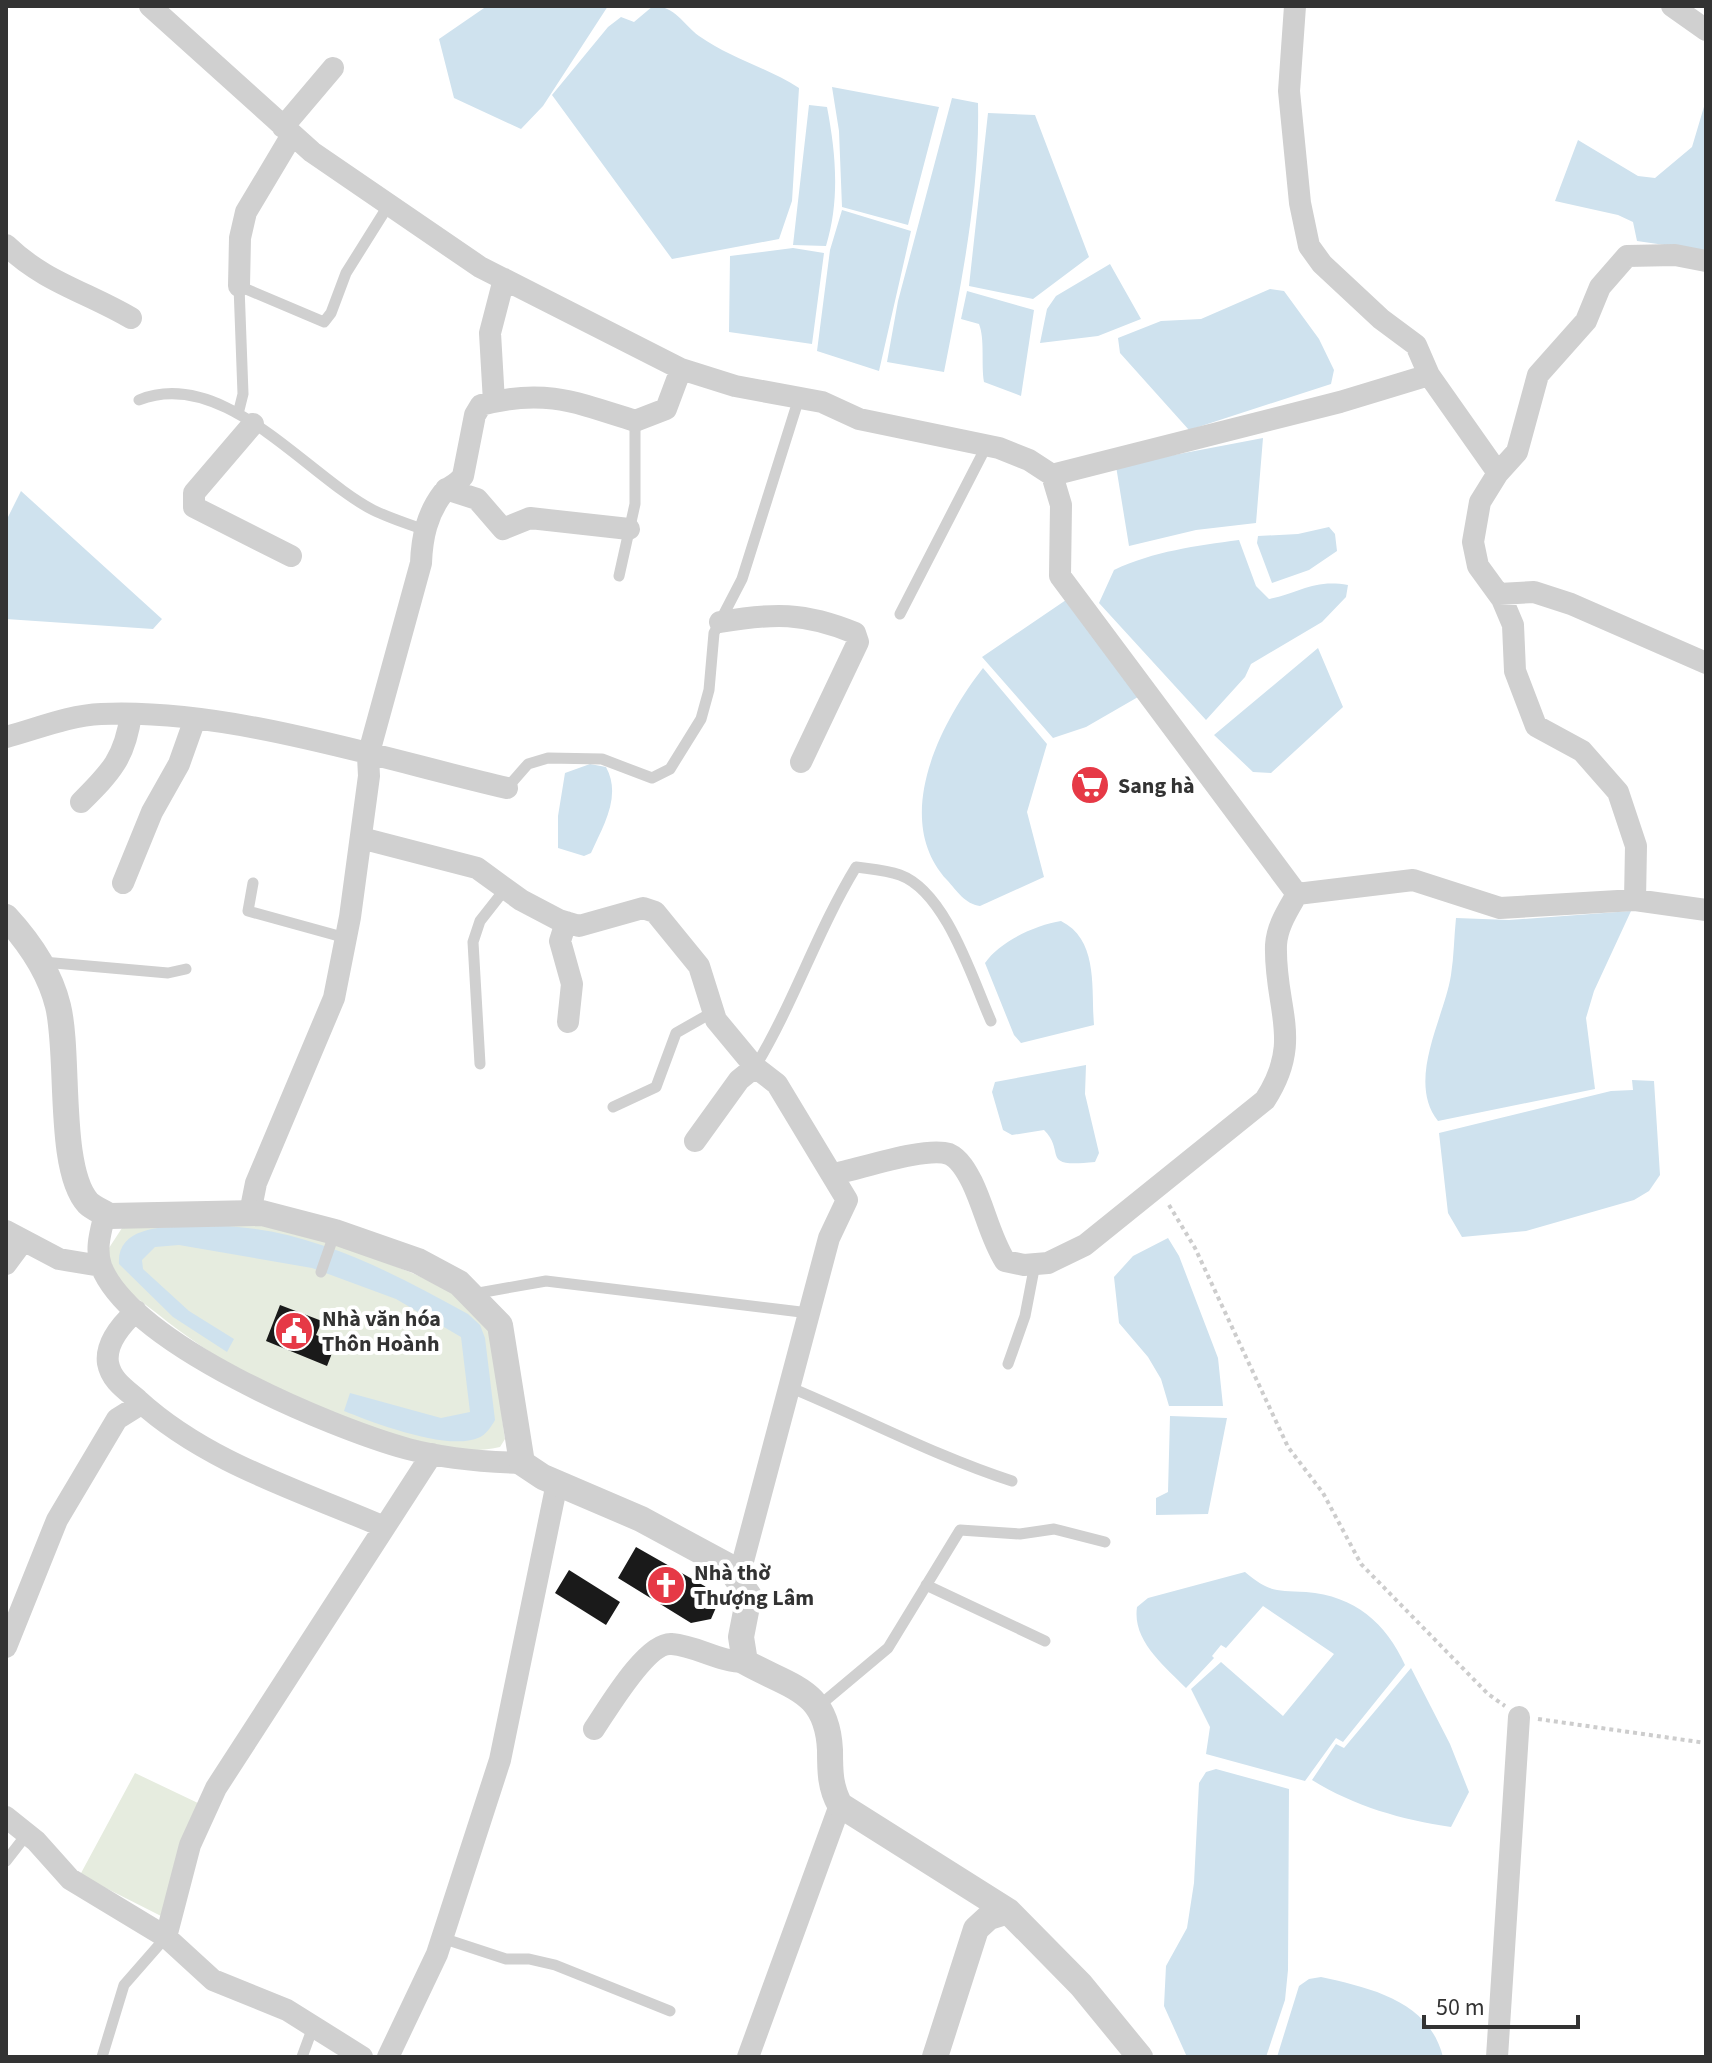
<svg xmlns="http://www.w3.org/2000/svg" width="1712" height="2063" font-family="'Source Sans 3',sans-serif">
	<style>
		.green { fill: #e6ecdf }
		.water { fill: #cfe2ee }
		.building { fill: #1a1a1a }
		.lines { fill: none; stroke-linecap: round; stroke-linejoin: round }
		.path { stroke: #cdcdcd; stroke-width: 4; stroke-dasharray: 4 4; stroke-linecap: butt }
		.service { stroke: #d0d0d0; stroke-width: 11 }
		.minor { stroke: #d0d0d0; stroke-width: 22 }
		.tertiary { stroke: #d0d0d0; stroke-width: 26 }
		.labels { text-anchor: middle; stroke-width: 8; stroke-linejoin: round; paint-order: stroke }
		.poi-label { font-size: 22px; font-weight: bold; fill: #333; stroke: #fff; text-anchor: start }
	</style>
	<rect width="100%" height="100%" fill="#fff"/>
	<path class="green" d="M259,1222C307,1235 466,1280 487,1324C496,1344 501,1413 505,1439L500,1447C404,1469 232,1375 159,1315C144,1303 125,1291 115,1274C111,1267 109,1258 107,1251L122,1228Z
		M135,1773L200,1804L161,1916L80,1875Z"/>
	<path class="water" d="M487,6H608L543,106L521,129L454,98L439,39Z
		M653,6C675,6 683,24 699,36C730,58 768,68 799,88L792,201L779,239L672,259L552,95L608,27L621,17L634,22Z
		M832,87L939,107L908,225L842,207L839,131Z
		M952,98L978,103C980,193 961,285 944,372L887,362L898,301Z
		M1706,100V251L1637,241L1633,222L1618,215L1555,201L1578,140L1638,176L1655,178L1692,147Z
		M809,105L827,107C836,154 840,200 826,246L793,245Z
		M988,113L1035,115L1089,257L1033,299L969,286Z
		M842,210L911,231L879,371L817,351L830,250Z
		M793,248L824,253L812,344L729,332L730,256Z
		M1110,264L1141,319L1098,336L1040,343L1047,309L1056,296Z
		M1270,289L1284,291L1319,339L1334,370L1331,384L1189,430L1120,353L1118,338L1161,321L1201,319Z
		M967,291L1034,310L1021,396L984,382C981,364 985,339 979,324L961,319Z
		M1263,438L1256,523L1196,530L1129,546L1116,466Z
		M21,491L162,619L153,629L6,619V521Z
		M1329,527L1335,534L1337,551L1309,570L1272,583L1257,543L1258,536L1298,534Z
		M1239,540L1256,586L1269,599C1300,593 1313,579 1348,585L1346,597L1322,622L1251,664L1245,677L1206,720L1099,603L1114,570C1154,551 1196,546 1239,540Z
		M1066,600L1138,697L1086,727L1053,738L982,657Z
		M1318,648L1343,707L1271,773L1253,772L1214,735Z
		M983,668L1047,744L1027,812L1044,877L980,906C965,904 957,891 947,880C891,819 940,723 983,668Z
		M590,764L606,767C622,796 603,826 591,853L584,856L558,848V816L565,773Z
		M1631,911L1594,991L1586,1018L1595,1089L1438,1121C1406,1080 1444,1019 1451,975C1454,956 1454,937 1456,918L1509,920Z
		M1061,921C1099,940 1091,989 1094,1025L1021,1043L1014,1035L985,963C1000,941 1036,925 1061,921Z
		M1086,1065L1085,1094L1099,1153L1095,1162C1038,1168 1067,1153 1044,1130L1012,1135L1003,1130L992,1092L995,1082Z
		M1632,1080L1654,1081L1660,1175L1649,1191L1634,1200L1526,1231L1462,1237L1448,1213L1439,1133L1611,1091L1633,1090Z
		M220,1226C309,1228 392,1272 468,1314L480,1325L485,1338L495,1420C491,1427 486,1435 478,1438C447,1451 374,1423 344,1411L350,1393L441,1418L470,1412L461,1337L396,1299L312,1268L179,1245L155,1247L142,1260L143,1269L189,1311L234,1339L227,1352L173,1317L119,1264C116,1217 189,1228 220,1226Z
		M1168,1238L1179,1256L1218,1358L1223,1406H1169L1161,1379L1148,1357L1119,1323L1114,1277L1133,1256Z
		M1170,1416L1227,1418L1208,1514L1156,1515V1498L1168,1492Z
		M1245,1572C1270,1593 1275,1590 1306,1592C1355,1596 1386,1623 1405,1665L1343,1742L1336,1738L1305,1781L1206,1754L1210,1727L1191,1689L1221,1662L1283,1716L1334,1654L1263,1606L1226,1648L1221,1645L1212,1656L1214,1658L1186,1688C1165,1666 1132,1641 1137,1607L1148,1598Z
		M1411,1668L1450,1744L1469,1792L1451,1827C1402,1820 1354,1806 1312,1780L1336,1744L1344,1748Z
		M1216,1769L1289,1789L1288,1970L1285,2000L1266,2057H1187L1164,2006L1166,1966L1187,1928L1194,1883L1199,1783L1206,1772Z
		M1321,1977C1371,1988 1429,2001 1443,2057H1277L1299,1986L1309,1979Z"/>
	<path class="building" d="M280,1305L322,1321L316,1335L336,1343L327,1366L266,1341Z
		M636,1547L715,1592L718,1603L711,1619L691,1623L618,1578Z
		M569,1570L620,1602L606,1625L555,1593Z"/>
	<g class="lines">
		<path class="path" d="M1169,1205L1195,1248L1288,1447L1323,1493L1361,1564L1488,1694L1505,1706
			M1538,1719L1706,1743"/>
		<path class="service" d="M139,400C223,366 306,475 373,510C389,518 408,524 425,530
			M238,414L243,394L239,286L324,322L331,313L346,273L388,206
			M619,576L635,504V421
			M900,614L987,445
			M507,788L528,764L548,758L602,759L652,778L670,769L701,719L709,690L714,633L742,579L799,398
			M253,883L248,911L346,938
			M43,962L168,973L186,969
			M480,1064L473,942L480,921L506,888
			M755,1067C794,1003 817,931 856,867C870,869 886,870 900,875C946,892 972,978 991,1021
			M613,1107L656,1087L676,1033L713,1012
			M321,1272L335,1232
			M473,1294L546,1281L809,1313
			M1008,1364L1025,1316L1035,1264
			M789,1387C864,1418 935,1456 1012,1481
			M926,1585L1045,1641
			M820,1705L888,1648L960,1530L1020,1534L1054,1529L1105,1542
			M6,1861L27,1834
			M442,1938L506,1959H529L555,1965L670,2011
			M102,2057L124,1985L166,1937
			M302,2057L313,2027"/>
		<path class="minor" d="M150,6L312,152L480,267L681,369L735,386L822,402L859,419L999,448L1029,460L1052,475L1061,505L1060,576L1297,894
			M1295,6L1289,91L1300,203L1309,246L1322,264L1381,319L1416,345L1429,375L1498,473
			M1672,6L1706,30
			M283,127L333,68
			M6,245C44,282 87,292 131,318
			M239,286L240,238L246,212L292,135
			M494,402L490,333L504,279
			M253,424L194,493V507L291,556
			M1052,475L1340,402L1429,375
			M446,489L477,499L503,529L530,518L629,529
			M1499,594L1534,592L1571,604L1706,663
			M720,622C773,613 804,612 855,633L858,642L801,762
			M6,737C36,729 70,715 101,714C228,708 382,759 507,788
			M81,802C111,772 125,758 131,714
			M361,838L477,868L521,900L559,920L579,926L643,908L655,912L699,966L716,1020L755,1067L777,1084L847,1200L829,1238L738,1580
			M123,883L152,812L179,764L195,719
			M1635,900L1636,846L1618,792L1582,751L1536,726L1515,671L1513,625L1502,599L1478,566L1473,542L1480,502L1498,473L1517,452L1538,375L1586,321L1600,287L1627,256L1675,255L1706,261
			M566,922L560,941L572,984L568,1022
			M695,1141L739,1080L755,1067
			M834,1174C860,1169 926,1146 949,1154C960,1159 967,1172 972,1182C985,1209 990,1237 1005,1261L1024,1265L1048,1263L1085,1245L1265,1100C1304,1040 1274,1008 1276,945C1277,926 1288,910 1297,894L1413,880L1500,908L1635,900L1706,910
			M105,1213C101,1231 95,1248 101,1266C131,1344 331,1428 408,1449C446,1459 484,1462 522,1463
			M250,1213L256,1183L334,998L350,917L369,776L368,756L421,563C422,537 427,514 443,493C449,486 457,485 463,476L475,415L481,405C543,388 576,402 635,421L666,409L681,369
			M6,1231L59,1259L101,1266
			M6,1264L23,1241
			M136,1311C123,1323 105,1343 108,1363C111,1380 125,1389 138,1400C207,1463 299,1490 384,1527
			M6,1647L57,1520L117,1419L141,1404
			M594,1729C607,1710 647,1641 672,1644C697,1646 719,1662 745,1662
			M6,1817L36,1841L70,1879L166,1937L213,1980L287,2010L362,2057
			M166,1937L190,1845L216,1788L432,1454
			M388,2057L437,1954L500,1760L557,1483
			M748,2057L840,1805
			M1497,2057L1519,1717"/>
		<path class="tertiary" d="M6,917C29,942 50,973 58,1006C70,1055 57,1169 88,1203C93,1208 103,1212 109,1216L262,1213L335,1232L418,1261L459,1283L500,1325L522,1463L543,1477L641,1519L728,1566L749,1596L741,1637L745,1662C791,1688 827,1689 830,1750C830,1771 830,1787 840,1805L1008,1911L1081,1985L1140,2057
			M935,2057L976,1929L989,1917L1008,1911"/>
	</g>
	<defs>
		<g id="supermarket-disc" transform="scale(2)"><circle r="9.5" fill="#e63946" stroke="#fff"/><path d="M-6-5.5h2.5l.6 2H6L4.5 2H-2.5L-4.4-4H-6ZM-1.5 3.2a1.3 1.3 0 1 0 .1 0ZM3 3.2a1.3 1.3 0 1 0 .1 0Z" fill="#fff"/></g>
		<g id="civic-disc" transform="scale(2)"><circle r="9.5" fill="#e63946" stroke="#fff"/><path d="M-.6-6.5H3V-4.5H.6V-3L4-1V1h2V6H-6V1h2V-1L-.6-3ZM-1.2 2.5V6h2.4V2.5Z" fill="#fff"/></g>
		<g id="church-disc" transform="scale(2)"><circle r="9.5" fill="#e63946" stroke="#fff"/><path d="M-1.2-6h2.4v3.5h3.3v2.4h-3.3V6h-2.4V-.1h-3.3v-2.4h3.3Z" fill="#fff"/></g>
	</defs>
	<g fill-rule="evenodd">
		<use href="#supermarket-disc" x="1090" y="785"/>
		<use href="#civic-disc" x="294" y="1331"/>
		<use href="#church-disc" x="666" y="1585"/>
	</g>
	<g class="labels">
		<g class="poi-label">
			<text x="1118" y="793">Sang hà</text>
			<text x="322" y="1326">Nhà văn hóa<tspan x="322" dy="25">Thôn Hoành</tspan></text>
			<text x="694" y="1580">Nhà thờ<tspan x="694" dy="25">Thượng Lâm</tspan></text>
		</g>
	</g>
	<rect width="1712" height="2063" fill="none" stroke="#333333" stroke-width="16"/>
	<path d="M1424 2015v12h154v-12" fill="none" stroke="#333333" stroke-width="4"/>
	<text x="1436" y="2015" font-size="24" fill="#333333" stroke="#ffffff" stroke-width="6" paint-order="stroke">50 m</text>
</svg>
